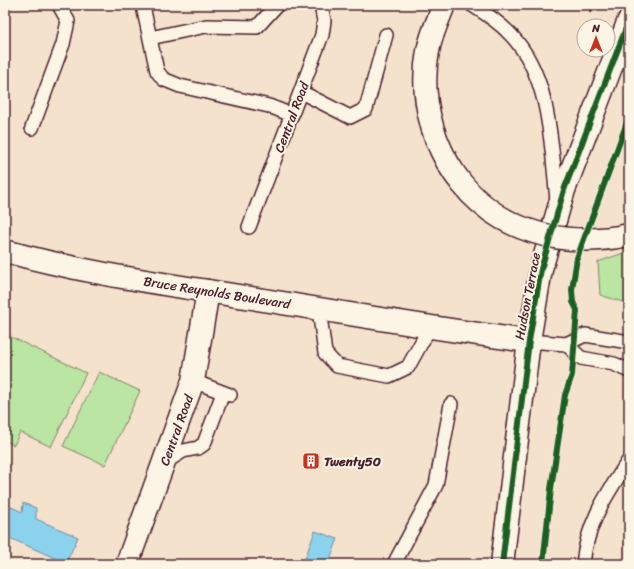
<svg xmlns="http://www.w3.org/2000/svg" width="634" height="569" font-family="Sriracha,sans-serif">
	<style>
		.green { fill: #bae5a2; stroke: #828266 }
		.water { fill: #8bd2ec; stroke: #718a9f }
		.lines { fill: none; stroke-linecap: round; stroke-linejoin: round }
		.service-casing { stroke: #4a1f2b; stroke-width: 16 }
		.secondary-casing { stroke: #4a1f2b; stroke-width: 25 }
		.primary-casing { stroke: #4a1f2b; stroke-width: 25 }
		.path { stroke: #4a1f2b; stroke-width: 2.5; stroke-dasharray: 4 3; stroke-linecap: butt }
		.service { stroke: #fcf5e5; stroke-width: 13 }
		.secondary { stroke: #fcf5e5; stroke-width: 22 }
		.primary { stroke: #fcf5e5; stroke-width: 22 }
		.motorway-bridge-casing { stroke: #4a1f2b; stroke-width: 25; stroke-linecap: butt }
		.motorway-bridge { stroke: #fcf5e5; stroke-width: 22 }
		.cycleway-casing { stroke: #fcf5e5; stroke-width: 8 }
		.cycleway { stroke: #1b5e20; stroke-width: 6 }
		.labels { text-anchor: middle; stroke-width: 4; stroke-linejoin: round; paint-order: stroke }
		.street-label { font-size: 13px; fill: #4a1f2b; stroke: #fcf5e5 }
		.poi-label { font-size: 13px; font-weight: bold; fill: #4a1f2b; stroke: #fcf5e5; text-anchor: start }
	</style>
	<rect width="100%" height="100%" fill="#f5e2cd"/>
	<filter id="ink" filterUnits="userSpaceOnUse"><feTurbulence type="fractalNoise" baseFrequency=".025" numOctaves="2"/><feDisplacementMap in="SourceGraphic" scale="8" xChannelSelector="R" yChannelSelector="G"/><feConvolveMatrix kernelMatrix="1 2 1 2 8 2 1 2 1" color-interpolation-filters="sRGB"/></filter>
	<g filter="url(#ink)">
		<path class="green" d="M629,251V304L600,295L598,262Z
			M5,334L86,373L51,447L20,432L14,445L5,441Z
			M99,372L140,391L105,465L63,446Z"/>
		<path class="water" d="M23,503L36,508V519L78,537L66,563L5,536V504L22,512Z
			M315,531L338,539L328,564H303Z"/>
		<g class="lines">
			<g class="service-casing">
				<path id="service" d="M472,5C486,14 499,22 511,35C551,77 551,145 557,200
					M144,11L157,71L163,79L180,86L269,106L292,115
					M150,38L206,26L257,27L277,5
					M301,92L350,117L366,109L386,35
					M32,128L63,44L68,21L59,5
					M249,227L322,35L324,21L321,5
					M319,309L325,353L337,366L389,376L408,367L430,327
					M529,341L566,344L585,335L629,342
					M566,344L581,358L614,364L629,371
					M193,381L230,395
					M164,463L183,451L198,448L204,444L223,393
					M394,564L436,485L451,404
					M583,564C587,522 607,494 629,460"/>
			</g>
			<g class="secondary-casing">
				<path id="secondary" d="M127,564L193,381L208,291"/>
			</g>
			<g class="primary-casing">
				<path id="primary" d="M5,251C83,273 165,284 245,297C340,312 434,329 529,341
					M502,564L529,341L541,269L564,190L629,20"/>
			</g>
			<path class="path" d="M590,13L593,5
				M570,302H573"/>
			<use href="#service" class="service"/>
			<use href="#secondary" class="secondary"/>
			<use href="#primary" class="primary"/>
			<g class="motorway-bridge-casing">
				<path id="motorway-bridge" d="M444,5C438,20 431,35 428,51C415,118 449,194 513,224C550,241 590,243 629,235"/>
			</g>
			<use href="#motorway-bridge" class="motorway-bridge"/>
			<g class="cycleway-casing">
				<path id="cycleway" d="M502,564L529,341L541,269L564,190L628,23
					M543,564L551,489L565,395L572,375L577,310L573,302L572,290L577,258L629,117"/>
			</g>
			<use href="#cycleway" class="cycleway"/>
		</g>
	</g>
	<defs>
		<g id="building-square" transform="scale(0.9)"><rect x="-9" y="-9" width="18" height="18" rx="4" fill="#c8321e" stroke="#fcf5e5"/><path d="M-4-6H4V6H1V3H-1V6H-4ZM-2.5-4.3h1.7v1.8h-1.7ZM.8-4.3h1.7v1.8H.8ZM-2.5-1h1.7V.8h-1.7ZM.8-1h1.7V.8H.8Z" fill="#fff"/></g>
	</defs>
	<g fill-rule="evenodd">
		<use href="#building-square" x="311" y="461"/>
	</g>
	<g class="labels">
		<g class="street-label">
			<text transform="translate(291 117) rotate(-69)" y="5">Central Road</text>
			<text transform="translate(217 292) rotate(9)" y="5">Bruce Reynolds Boulevard</text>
			<text transform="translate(527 296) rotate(-79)" y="5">Hudson Terrace</text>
			<text transform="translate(176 430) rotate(-70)" y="5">Central Road</text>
		</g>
		<g class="poi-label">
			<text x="324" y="466">Twenty50</text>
		</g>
	</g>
	<rect width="634" height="569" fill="none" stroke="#fcf5e5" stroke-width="20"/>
	<rect x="10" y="10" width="614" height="549" fill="none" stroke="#4a1f2b" stroke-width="1.5" filter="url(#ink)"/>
	<g transform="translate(596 38)"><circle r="19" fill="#fcf5e5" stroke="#b59f9b"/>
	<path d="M0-3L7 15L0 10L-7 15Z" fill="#c8321e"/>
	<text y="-6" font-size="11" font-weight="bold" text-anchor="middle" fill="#4a1f2b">N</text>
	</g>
</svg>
